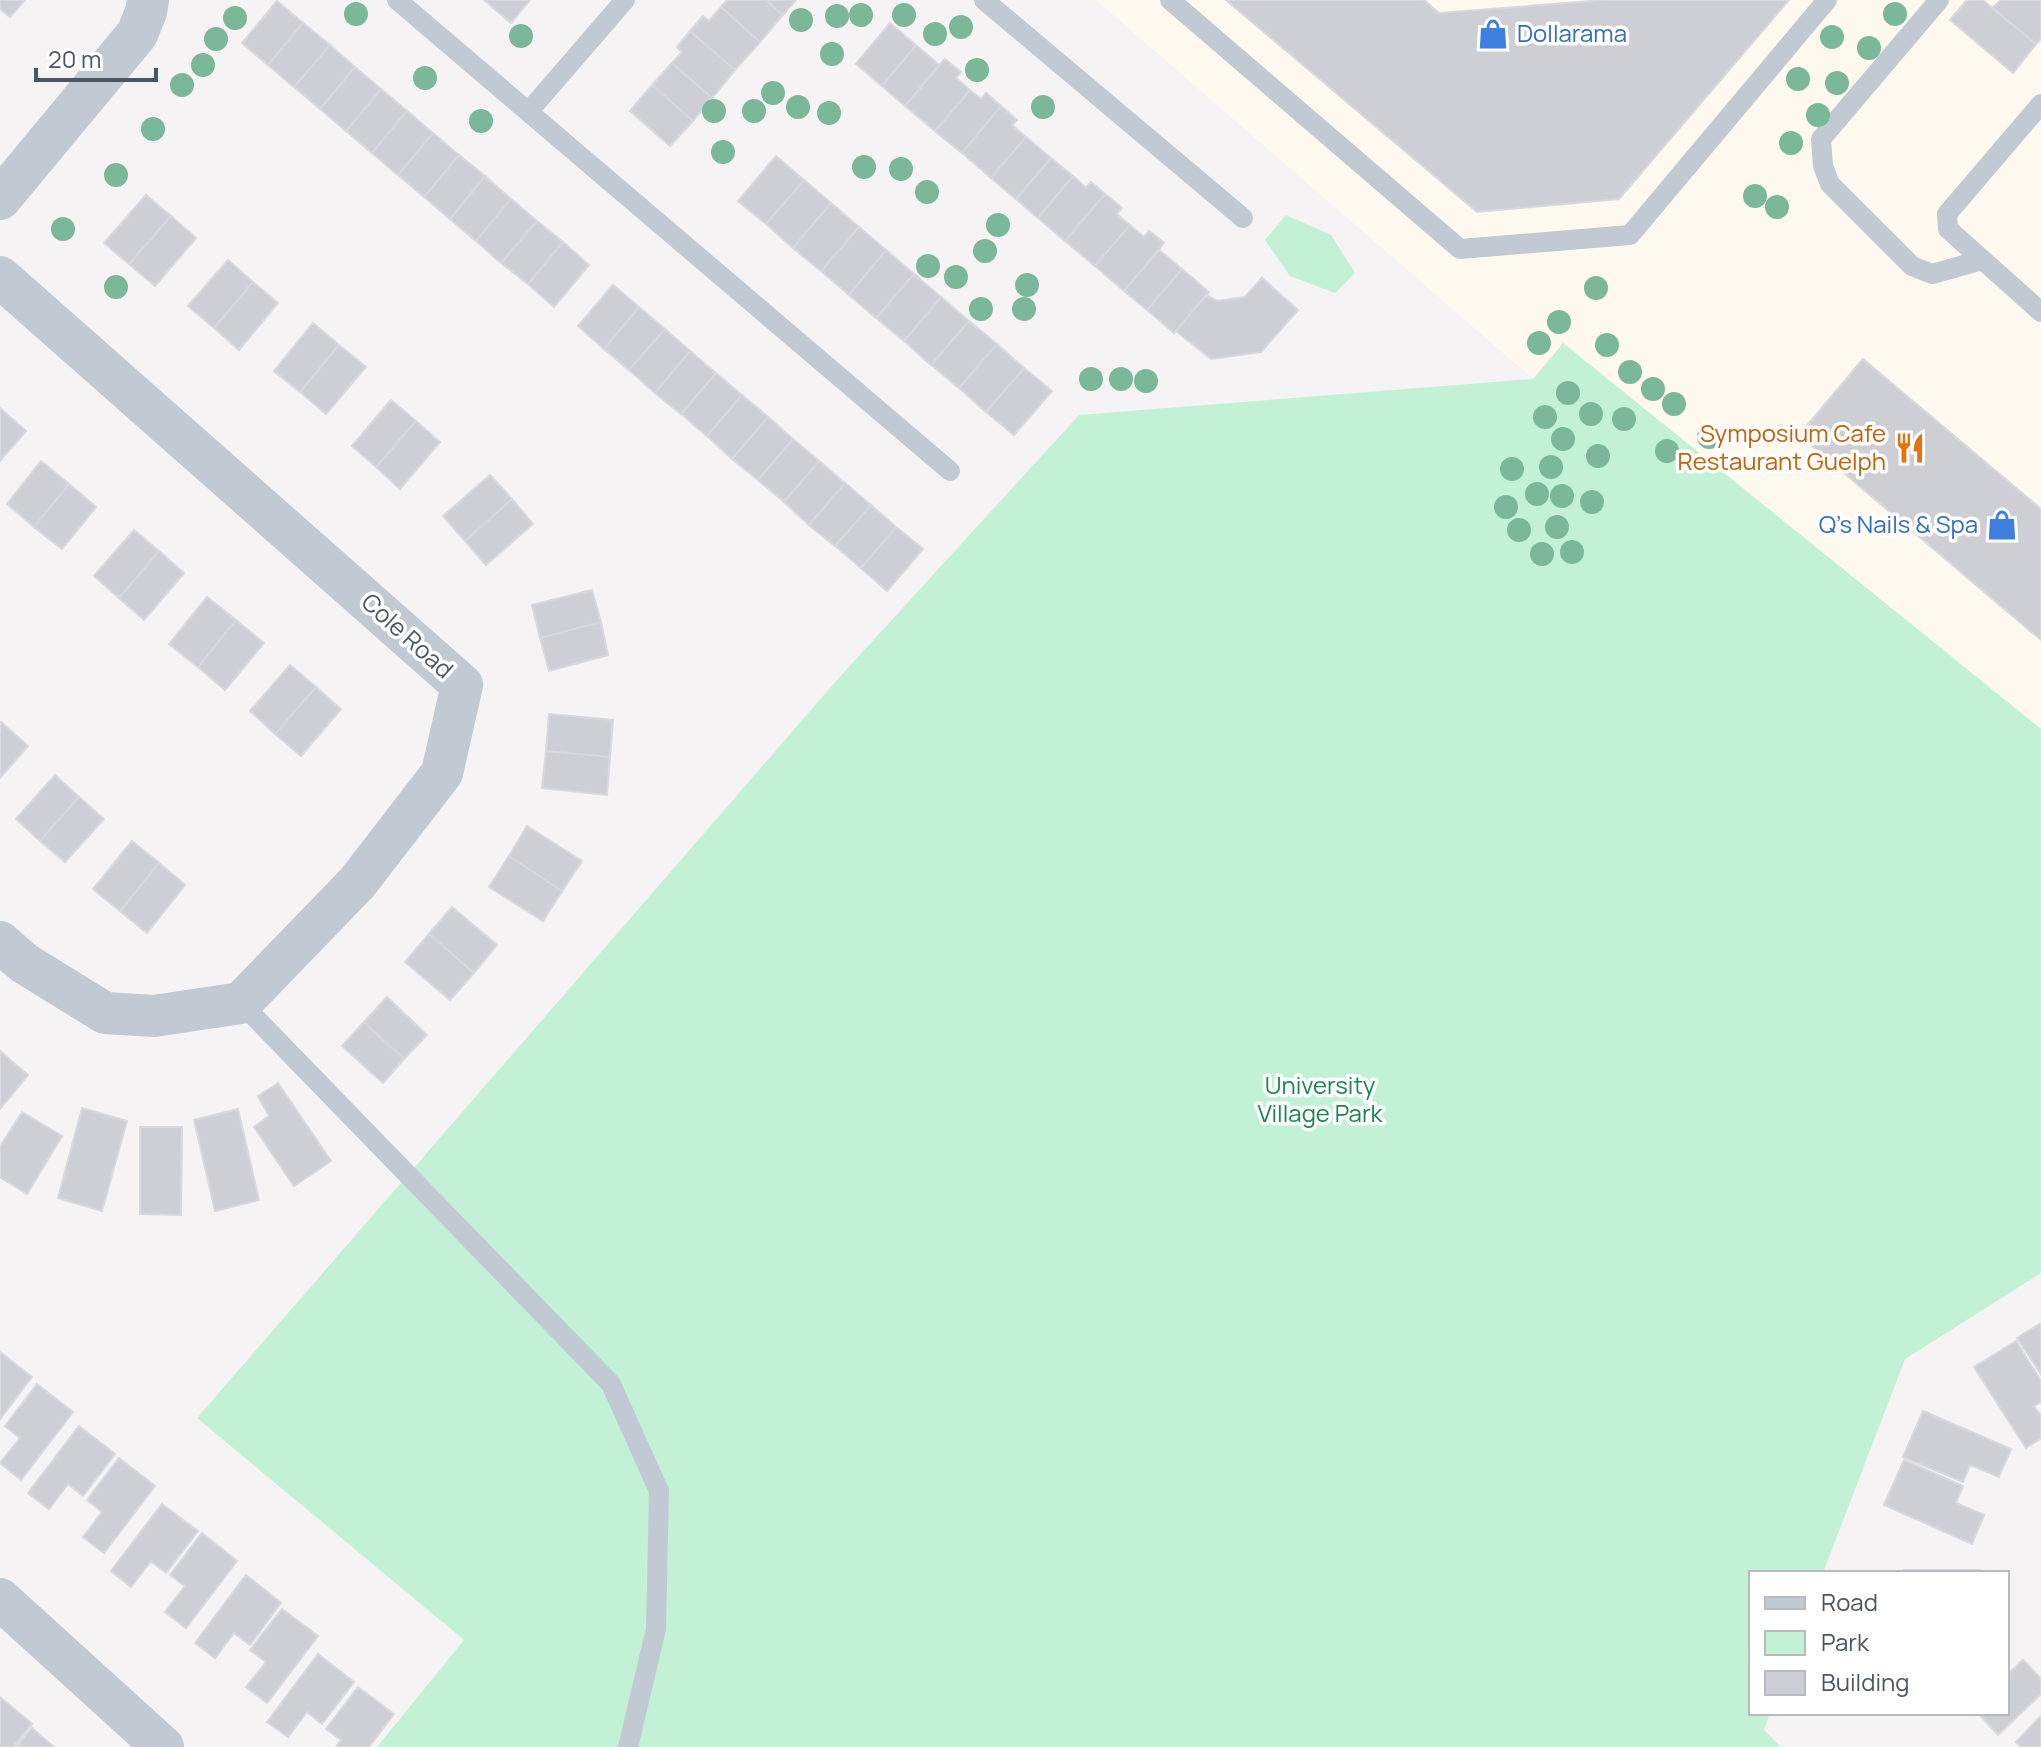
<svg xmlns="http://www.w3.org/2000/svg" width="2041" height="1747" font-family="Manrope,sans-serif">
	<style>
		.commercial { fill: #fdf9ef }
		.green { fill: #c3f1d5 }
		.building { fill: #cdcfd5; stroke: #d7d9de; stroke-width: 2 }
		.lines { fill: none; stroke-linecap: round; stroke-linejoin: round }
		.service { stroke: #c1cad2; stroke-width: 20 }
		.minor { stroke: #c1cad2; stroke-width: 42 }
		.tree { fill: #7bb799 }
		.labels { text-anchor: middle; stroke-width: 7; stroke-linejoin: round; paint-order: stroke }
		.shop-label { font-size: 24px; fill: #366cbe; stroke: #fff; text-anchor: start }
		.food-label { font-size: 24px; fill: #c56008; stroke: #fff; text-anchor: end }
		.street-label { font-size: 24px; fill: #4a5661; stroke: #fff }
		.park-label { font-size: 24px; fill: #17864f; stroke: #fff }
	</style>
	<rect width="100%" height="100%" fill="#f5f3f3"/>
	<path class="commercial" d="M1096,0H2041V729L1564,343L1533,379Z"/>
	<path class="green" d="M1286,215L1331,235L1355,273L1335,293L1290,276L1265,240Z
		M1563,343L2041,729V1273L1905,1359L1823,1573H1751V1713H1770L1764,1730L1781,1747H377L464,1640L197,1418L837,680L1079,415L1533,379Z"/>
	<path class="building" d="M0,0H25L10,17L0,9Z
		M484,0H530L511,23Z
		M727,0H766L783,15L760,42L721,7Z
		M766,0H796L783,15Z
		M1226,0H1424L1439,13L1604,0H1789L1619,199L1477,212Z
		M1967,0H1983L2036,44L2013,73L1950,20Z
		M2001,0H2041V39L2036,44L1992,8Z
		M277,1L303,23L268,65L242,43Z
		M721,7L760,42L735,70L690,31L703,16L709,21Z
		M303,23L330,45L294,87L268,65Z
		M890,23L916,45L882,86L856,64Z
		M690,31L735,70L712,98L672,63L682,52L677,47Z
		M330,45L355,67L320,109L294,87Z
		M916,45L939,65L905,106L882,86Z
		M945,59L961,72L956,78L970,90L935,131L905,106Z
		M672,63L712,98L693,121L652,85Z
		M355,67L381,89L346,131L320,109Z
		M652,85L693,121L670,146L630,111Z
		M381,89L407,111L372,153L346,131Z
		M970,90L981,99L986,93L1001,106L962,153L935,131Z
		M1001,106L1017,120L1012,125L1026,137L991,178L962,153Z
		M407,111L433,133L398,175L372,153Z
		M433,133L459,155L424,197L398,175Z
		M1026,137L1051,158L1016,199L991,178Z
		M459,155L485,176L450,219L424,197Z
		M776,156L804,180L766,224L738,201Z
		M1051,158L1073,176L1038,218L1016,199Z
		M485,176L511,199L476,241L450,219Z
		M1073,176L1086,188L1091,182L1105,194L1065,241L1038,218Z
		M804,180L831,203L793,248L766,224Z
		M1105,194L1122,208L1117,214L1130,225L1095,266L1065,241Z
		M146,195L171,216L129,264L104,243Z
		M511,199L537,221L501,263L476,241Z
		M831,203L859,227L821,271L793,248Z
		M171,216L196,238L155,286L129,264Z
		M537,221L563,242L528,284L501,263Z
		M1130,225L1144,237L1149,231L1164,243L1124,291L1095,266Z
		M859,227L886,250L849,295L821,271Z
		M563,242L589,265L554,307L528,284Z
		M886,250L914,274L876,318L849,295Z
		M1159,250L1182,269L1147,310L1124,291Z
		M228,260L253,282L214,328L188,306Z
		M1182,269L1209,292L1174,333L1147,310Z
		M914,274L941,297L904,341L876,318Z
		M1262,278L1298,310L1261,352L1211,359L1176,331L1206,295L1217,301L1245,297Z
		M253,282L278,303L239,350L214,328Z
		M613,285L639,307L604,349L578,326Z
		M941,297L969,321L931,365L904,341Z
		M639,307L665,329L629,370L604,349Z
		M969,321L997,344L959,388L931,365Z
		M313,323L339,345L300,392L274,371Z
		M665,329L690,351L655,393L629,370Z
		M997,344L1024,368L986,412L959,388Z
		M339,345L366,367L326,414L300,392Z
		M690,351L716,373L681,414L655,393Z
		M1863,359L2041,509V640L1799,435Z
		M1024,368L1052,391L1014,435L986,412Z
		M716,373L742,395L707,436L681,414Z
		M742,395L768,417L732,459L707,436Z
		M391,400L416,421L376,467L352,446Z
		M0,408L26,431L0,461Z
		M768,417L793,439L758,480L732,459Z
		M416,421L440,442L400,489L376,467Z
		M793,439L819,461L784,502L758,480Z
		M41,461L69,484L34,527L7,504Z
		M819,461L845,483L809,525L784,502Z
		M490,475L512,499L465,541L443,516Z
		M845,483L871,505L835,546L809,525Z
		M69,484L96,507L62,549L34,527Z
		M512,499L533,524L486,565L465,541Z
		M871,505L896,527L861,568L835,546Z
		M896,527L923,549L887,591L861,568Z
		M134,530L159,551L119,598L94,576Z
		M159,551L184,573L144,620L119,598Z
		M592,590L601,622L540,638L532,605Z
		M207,597L236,620L198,667L169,644Z
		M236,620L264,643L225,690L198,667Z
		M601,622L608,655L549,671L540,638Z
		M290,665L316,687L275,734L250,711Z
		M316,687L341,709L301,756L275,734Z
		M549,714L613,720L610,757L546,751Z
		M1,722L28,746L0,778V723Z
		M546,751L610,757L607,795L542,788Z
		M55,775L79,797L40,841L16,819Z
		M79,797L104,819L65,862L40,841Z
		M527,826L582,861L562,891L509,856Z
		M132,841L159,863L120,911L93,889Z
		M509,856L562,891L543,921L489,887Z
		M159,863L185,885L147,933L120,911Z
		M452,907L497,945L474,973L429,934Z
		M429,934L474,973L450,1000L405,962Z
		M387,997L427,1035L404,1059L364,1022Z
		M364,1022L404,1059L383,1083L342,1046Z
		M0,1051L28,1075L0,1109Z
		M278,1083L331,1161L294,1186L254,1127L269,1116L258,1096Z
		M82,1108L127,1121L102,1211L58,1198Z
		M238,1109L259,1200L215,1211L194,1120Z
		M22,1112L62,1136L27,1194L0,1177V1147Z
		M140,1127H182L181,1215L140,1214Z
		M2041,1323V1374L2017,1338Z
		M2016,1341L2041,1381V1402L2034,1406L2041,1416V1438L2026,1448L1974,1367Z
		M0,1352L32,1377L0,1419Z
		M37,1384L73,1412L21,1480L0,1463L20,1438L5,1426Z
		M1923,1411L2011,1449L1999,1477L1970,1465L1963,1482L1903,1457Z
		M79,1426L115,1454L83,1496L68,1484L49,1509L28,1493Z
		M119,1458L155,1486L104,1553L83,1537L102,1512L87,1500Z
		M1904,1460L1963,1486L1956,1503L1984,1515L1972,1544L1884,1505Z
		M162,1504L198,1531L166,1573L151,1561L131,1587L111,1571Z
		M202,1533L237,1561L186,1628L165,1612L185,1586L170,1575Z
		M1904,1570H1980V1573H1904Z
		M246,1575L281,1603L250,1645L234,1633L215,1658L195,1643Z
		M282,1609L318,1636L267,1703L246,1687L266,1662L250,1650Z
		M318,1654L354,1682L322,1724L307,1712L288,1737L267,1722Z
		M2023,1660L2041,1679V1694L1998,1735L1978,1713H2007V1675Z
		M358,1687L394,1714L369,1747H336L341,1740L326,1729Z
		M0,1697L32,1724L13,1747H0Z
		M2041,1716V1747H2021L2016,1742Z
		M32,1728L54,1747H16Z"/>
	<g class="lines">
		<path class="service" d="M397,0L950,471
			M984,0L1243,218
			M1170,0L1460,249L1630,235L1827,0
			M1939,0L1821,139L1823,166L1830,184L1912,266L1932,274L1982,260
			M2041,104L1947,214L1948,229L2041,312
			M529,111L625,0
			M241,1003L611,1384L659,1491L656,1629L628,1747"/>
		<path class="minor" d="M0,199L137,34L146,12L148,0
			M0,277L462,685L442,773L357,883L241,1003L154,1016L105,1013L24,963L0,942
			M0,1599L163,1747"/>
	</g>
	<g class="tree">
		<circle cx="356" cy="14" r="12"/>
		<circle cx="1895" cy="14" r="12"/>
		<circle cx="861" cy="15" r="12"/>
		<circle cx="904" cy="15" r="12"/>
		<circle cx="837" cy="16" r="12"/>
		<circle cx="235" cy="18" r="12"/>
		<circle cx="801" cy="20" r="12"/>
		<circle cx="961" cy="27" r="12"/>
		<circle cx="935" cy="34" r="12"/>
		<circle cx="521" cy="36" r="12"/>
		<circle cx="1832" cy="37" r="12"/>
		<circle cx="216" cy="39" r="12"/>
		<circle cx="1869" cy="48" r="12"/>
		<circle cx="832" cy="54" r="12"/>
		<circle cx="203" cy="65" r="12"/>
		<circle cx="977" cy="70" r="12"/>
		<circle cx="425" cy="78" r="12"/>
		<circle cx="1798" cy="79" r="12"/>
		<circle cx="1837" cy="83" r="12"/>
		<circle cx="182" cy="85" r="12"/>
		<circle cx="773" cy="93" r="12"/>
		<circle cx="798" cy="107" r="12"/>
		<circle cx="1043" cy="107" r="12"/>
		<circle cx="714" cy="111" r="12"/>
		<circle cx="754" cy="111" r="12"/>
		<circle cx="829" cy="113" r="12"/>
		<circle cx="1818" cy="115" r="12"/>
		<circle cx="481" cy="121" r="12"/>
		<circle cx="153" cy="129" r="12"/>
		<circle cx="1791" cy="143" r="12"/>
		<circle cx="723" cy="152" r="12"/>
		<circle cx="864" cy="167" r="12"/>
		<circle cx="901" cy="169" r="12"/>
		<circle cx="116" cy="175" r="12"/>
		<circle cx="927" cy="192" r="12"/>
		<circle cx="1755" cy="196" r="12"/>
		<circle cx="1777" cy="207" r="12"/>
		<circle cx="998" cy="225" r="12"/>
		<circle cx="63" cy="229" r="12"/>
		<circle cx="985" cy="251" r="12"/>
		<circle cx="928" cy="266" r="12"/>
		<circle cx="956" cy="277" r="12"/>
		<circle cx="1027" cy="285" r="12"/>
		<circle cx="116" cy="287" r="12"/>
		<circle cx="1596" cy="288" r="12"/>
		<circle cx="981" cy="309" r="12"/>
		<circle cx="1024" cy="309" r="12"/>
		<circle cx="1559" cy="322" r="12"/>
		<circle cx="1539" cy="343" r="12"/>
		<circle cx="1607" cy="345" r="12"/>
		<circle cx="1630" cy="372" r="12"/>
		<circle cx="1091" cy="379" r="12"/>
		<circle cx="1121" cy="379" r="12"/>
		<circle cx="1146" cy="381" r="12"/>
		<circle cx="1653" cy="389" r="12"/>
		<circle cx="1568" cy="393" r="12"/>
		<circle cx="1674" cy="404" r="12"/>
		<circle cx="1591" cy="414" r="12"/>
		<circle cx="1545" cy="417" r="12"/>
		<circle cx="1624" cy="419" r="12"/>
		<circle cx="1709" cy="437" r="12"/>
		<circle cx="1563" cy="439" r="12"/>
		<circle cx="1667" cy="451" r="12"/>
		<circle cx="1598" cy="456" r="12"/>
		<circle cx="1551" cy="467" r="12"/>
		<circle cx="1512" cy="469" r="12"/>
		<circle cx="1537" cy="494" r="12"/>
		<circle cx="1562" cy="496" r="12"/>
		<circle cx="1592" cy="502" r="12"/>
		<circle cx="1506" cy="507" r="12"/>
		<circle cx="1557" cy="527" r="12"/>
		<circle cx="1519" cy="530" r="12"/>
		<circle cx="1572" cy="552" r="12"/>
		<circle cx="1542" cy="554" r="12"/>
	</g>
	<defs>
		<g id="shop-bare" transform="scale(2.4)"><path d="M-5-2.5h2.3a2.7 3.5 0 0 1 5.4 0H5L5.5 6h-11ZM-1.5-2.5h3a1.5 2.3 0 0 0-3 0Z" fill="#3f7fe0" stroke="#fff" stroke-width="2.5" paint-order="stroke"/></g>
		<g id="restaurant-bare" transform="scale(2.4)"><path d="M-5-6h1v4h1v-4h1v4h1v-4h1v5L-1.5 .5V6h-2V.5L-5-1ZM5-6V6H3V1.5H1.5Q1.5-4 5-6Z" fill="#e8710a" stroke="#fff" stroke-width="2.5" paint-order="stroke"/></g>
	</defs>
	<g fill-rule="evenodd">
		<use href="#shop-bare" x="1493" y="34"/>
		<use href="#restaurant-bare" x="1910" y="448"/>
		<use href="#shop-bare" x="2002" y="525"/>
	</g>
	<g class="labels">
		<g class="shop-label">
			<text x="1517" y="42">Dollarama</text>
			<text x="1978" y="533" text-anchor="end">Q's Nails &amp; Spa</text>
		</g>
		<g class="food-label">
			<text x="1886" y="442">Symposium Cafe<tspan x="1886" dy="28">Restaurant Guelph</tspan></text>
		</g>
		<g class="street-label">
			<text transform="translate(407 636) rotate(42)" y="8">Cole Road</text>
		</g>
		<g class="park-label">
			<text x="1320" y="1094">University<tspan x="1320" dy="28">Village Park</tspan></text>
		</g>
	</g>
	<rect x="1749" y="1571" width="260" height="144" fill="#ffffff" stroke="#b7bbc0" stroke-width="2"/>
	<rect x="1765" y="1597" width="40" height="12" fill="#c1cad2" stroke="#b7bbc0" stroke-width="2"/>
	<text x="1821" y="1611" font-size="24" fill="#4a5661">Road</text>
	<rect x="1765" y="1631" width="40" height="24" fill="#c3f1d5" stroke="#b7bbc0" stroke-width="2"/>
	<text x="1821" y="1651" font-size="24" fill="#4a5661">Park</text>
	<rect x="1765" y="1671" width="40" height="24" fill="#cdcfd5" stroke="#b7bbc0" stroke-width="2"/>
	<text x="1821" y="1691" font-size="24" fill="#4a5661">Building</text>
	<path d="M36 68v12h120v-12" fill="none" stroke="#4a5661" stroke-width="4"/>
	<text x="48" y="68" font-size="24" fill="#4a5661" stroke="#ffffff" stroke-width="6" paint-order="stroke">20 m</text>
</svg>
